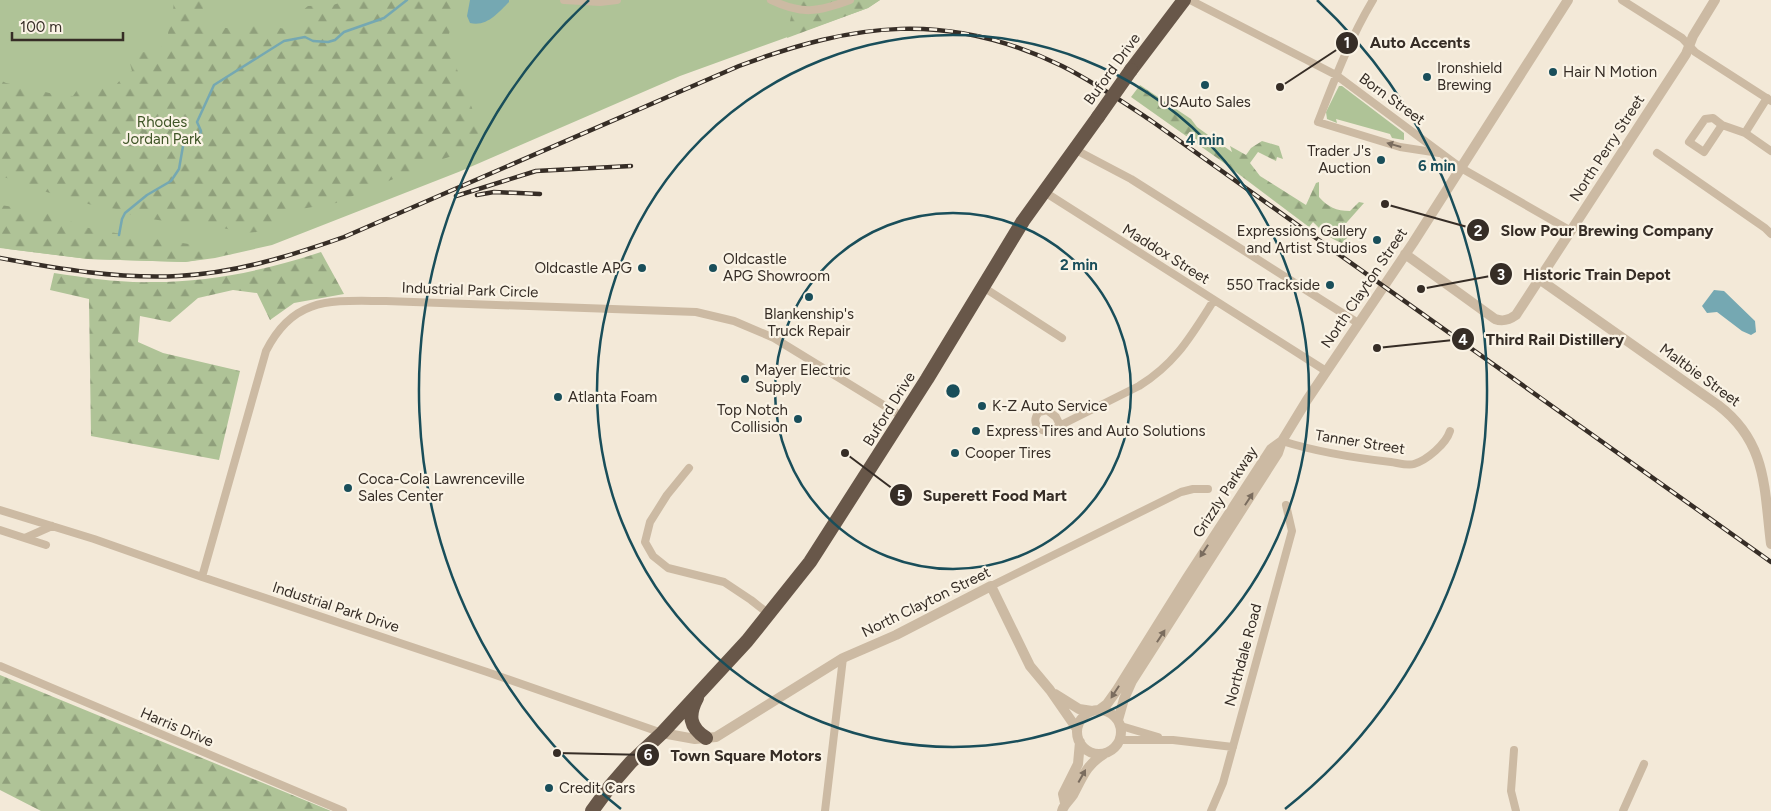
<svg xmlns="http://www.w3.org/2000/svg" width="1771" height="811" font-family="Figtree,sans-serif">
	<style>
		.green { fill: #afc397 }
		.forest { fill: url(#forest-firs) }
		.water { fill: #75a8b2 }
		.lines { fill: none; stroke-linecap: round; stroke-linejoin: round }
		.stream { stroke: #75a8b2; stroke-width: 2.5 }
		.minor { stroke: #ccbaa3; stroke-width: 8 }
		.tertiary { stroke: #ccbaa3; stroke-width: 10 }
		.trunk { stroke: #685749; stroke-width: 14 }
		.rail-casing { stroke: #362d26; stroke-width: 4.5 }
		.rail { stroke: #faf3e5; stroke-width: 2.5; stroke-dasharray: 8; stroke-linecap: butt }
		.trunk-bridge { stroke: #685749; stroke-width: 14 }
		.oneway { fill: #7a6c5e }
		.ring { fill: none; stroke: #194e5a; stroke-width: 2.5 }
		.poi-dot { fill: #194e5a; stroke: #faf3e5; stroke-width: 2 }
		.labels { text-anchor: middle; stroke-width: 4.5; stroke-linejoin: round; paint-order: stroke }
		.poi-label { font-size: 15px; fill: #362d26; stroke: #faf3e5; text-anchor: start }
		.street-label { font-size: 15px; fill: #362d26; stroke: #faf3e5 }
		.park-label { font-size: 15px; fill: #405628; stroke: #faf3e5 }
		.centre { fill: #194e5a; stroke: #faf3e5; stroke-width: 2.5 }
		.ring-label { font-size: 15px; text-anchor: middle; font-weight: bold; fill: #194e5a; stroke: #faf3e5; stroke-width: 4.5; stroke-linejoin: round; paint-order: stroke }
		.leader { fill: none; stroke: #362d26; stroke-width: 2 }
		.callout-dot { fill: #362d26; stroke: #faf3e5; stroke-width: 2 }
		.mark-label { font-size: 15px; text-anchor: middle; font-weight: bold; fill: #fff }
		.callout-label { font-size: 16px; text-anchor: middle; font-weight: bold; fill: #362d26; stroke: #faf3e5; stroke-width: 4.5; stroke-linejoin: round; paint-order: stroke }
	</style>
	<defs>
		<pattern id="forest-firs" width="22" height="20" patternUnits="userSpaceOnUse" patternTransform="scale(1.25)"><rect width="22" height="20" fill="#afc397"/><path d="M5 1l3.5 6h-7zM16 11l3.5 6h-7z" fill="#8f9f7b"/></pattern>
	</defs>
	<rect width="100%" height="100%" fill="#f3e9d8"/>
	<path class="green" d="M0,0H880L868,8L680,76L461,171L272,245L215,258L185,262L88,259L0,248Z
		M1339,86H1342L1404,133V140L1392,138L1390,134L1336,119L1337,123L1327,119L1326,112Z"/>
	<path class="forest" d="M174,0H203V15L205,25L241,30L244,22L292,30L299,27L303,10L308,6L333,5L348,0H459L449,34L448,46L477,121L480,144L475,150L455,155L434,162L336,203L283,212L278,230L245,233L214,226L193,225L137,217L116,209L92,205L43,191L24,183L0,176V80L6,83L58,95L73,96L80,86L90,88L98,85L110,87L116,85L125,74L132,71L126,48C143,58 149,48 166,46L170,21L173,12Z
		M794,0H880L868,8L787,38Z
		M1140,85L1191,119L1197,127L1232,152L1230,146L1246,155L1251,148L1262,141L1279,146L1283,159L1277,157L1276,161L1258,152L1250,163L1260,176L1306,205L1316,183L1319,182V197C1328,207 1336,211 1350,211L1359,202L1364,203L1340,230L1348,237L1342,243C1330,239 1322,231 1313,222L1309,227L1220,160L1131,97Z
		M0,205L49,212L84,227L109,232L222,249L231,251L232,254L185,262L88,259L8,249L0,247Z
		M321,252L344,294L294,303L270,320L257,293L233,290L198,298L170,322L140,316L138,342L163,353L240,371L219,460L91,436L89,299L50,290L54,273C87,278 120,283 153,282C211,282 267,270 321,252Z
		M0,676V675L331,811H41L0,790Z"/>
	<path class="water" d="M470,0H509V2C498,13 487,27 470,23L467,16Z
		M1714,290L1724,291L1755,321L1756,332L1751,335L1742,331L1717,312L1707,313L1702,306Z"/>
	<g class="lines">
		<path class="stream" d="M119,235L122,219L125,213L147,195L171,181L179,169L183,146L199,137L201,131L197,122L214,85L284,41L305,37L313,41L328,42L335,40L344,32L384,18L407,0"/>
		<path class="minor" d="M564,0L600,2L617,0
			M771,0C802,15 818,12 850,0
			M1190,0L1336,75L1461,168L1571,231
			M1373,0C1350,38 1334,81 1318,122L1400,147L1439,153
			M1622,0L1682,38L1695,52L1771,101
			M1722,125L1704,152L1689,142L1705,119L1713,118L1722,125L1745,133L1771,151
			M1745,133L1767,98
			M1074,149L1131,179L1358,323
			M1657,153L1765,228L1771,234
			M1043,191L1326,371
			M983,287L1062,338
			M1060,425L1056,417L1047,410L1039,412C1034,418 1034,423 1039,429L1045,431L1051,430L1139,386C1176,363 1191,336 1214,300
			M1282,441C1317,452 1355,458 1391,462C1398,463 1408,466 1414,464C1427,460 1446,444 1450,431
			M689,468L667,495L650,522L645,542L653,556L668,568L724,582L751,600L770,615
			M0,510L94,539L202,577L487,672L662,733
			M0,530L46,545
			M25,538L52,526
			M202,577L266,351C294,295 333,301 386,301L696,312L734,321L774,338L903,417
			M991,586L1181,492L1193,489H1208
			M0,666L343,811
			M1121,726L1158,737
			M1120,740H1173L1233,747
			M1514,750L1511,791L1516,811
			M825,811L843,658
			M1211,811L1223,783L1292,531L1286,505
			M1623,811L1644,764"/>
		<path class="tertiary" d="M1405,254L1495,319C1503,322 1509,320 1516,315L1686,54L1693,36L1715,0
			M1539,279L1718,405C1767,442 1764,488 1771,544
			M1055,694L1079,709L1092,711
			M1077 732a22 22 0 1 1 44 0a22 22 0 1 1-44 0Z
			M1099,710L1107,704L1117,690L1187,578L1271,449L1282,441
			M1118,720L1124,699L1132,681L1278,453L1282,441L1307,400L1413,243L1568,0
			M662,733L695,739L716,737L843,658L896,635L991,586L1030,666L1050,690L1077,729
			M1065,803L1063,794L1078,764L1080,742
			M1062,811C1064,804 1069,801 1073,795C1083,777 1085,766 1104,754"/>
		<path class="trunk" d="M1131,70L1184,0
			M697,698C688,715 689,727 706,738
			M592,811L611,785L631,762L662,733L747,641L810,562L927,379L1023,221L1098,117"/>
		<g class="rail-casing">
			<path id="rail" d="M477,195L494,192L540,194
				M456,196L536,171L631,166
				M0,258C59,269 118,279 178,276C236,273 290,256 344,237L739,66C854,23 947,10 1062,66C1094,82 1123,102 1153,122L1771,562"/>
		</g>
		<use href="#rail" class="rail"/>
		<path class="trunk-bridge" d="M1098,117L1131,70"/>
	</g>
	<defs><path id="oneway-solid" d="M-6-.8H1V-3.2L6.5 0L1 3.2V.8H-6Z" transform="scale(1.25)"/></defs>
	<g class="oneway">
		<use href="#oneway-solid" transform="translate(1394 145) rotate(-164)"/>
		<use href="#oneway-solid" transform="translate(1249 499) rotate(-57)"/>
		<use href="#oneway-solid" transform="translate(1204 551) rotate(123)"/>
		<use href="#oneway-solid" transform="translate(1161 636) rotate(-57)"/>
		<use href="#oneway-solid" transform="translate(1115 692) rotate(123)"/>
		<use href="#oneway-solid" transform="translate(1082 776) rotate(-61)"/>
	</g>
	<g class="ring">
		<circle cx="953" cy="391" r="178"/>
		<circle cx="953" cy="391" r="356"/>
		<path d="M621 809A534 534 0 0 1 589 0M1317 0A534 534 0 0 1 1285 809"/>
	</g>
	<g class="poi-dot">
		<circle cx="1553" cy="72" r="5"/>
		<circle cx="1427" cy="77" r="5"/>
		<circle cx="1205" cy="85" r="5"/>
		<circle cx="1381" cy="160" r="5"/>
		<circle cx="1377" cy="240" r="5"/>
		<circle cx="642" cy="268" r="5"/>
		<circle cx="713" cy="268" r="5"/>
		<circle cx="1330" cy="285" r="5"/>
		<circle cx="809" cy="297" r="5"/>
		<circle cx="745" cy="379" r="5"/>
		<circle cx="558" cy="397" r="5"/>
		<circle cx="982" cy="406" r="5"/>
		<circle cx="798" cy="419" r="5"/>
		<circle cx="976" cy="431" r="5"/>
		<circle cx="955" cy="453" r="5"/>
		<circle cx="348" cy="488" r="5"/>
		<circle cx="549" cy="788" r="5"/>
	</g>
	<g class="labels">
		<g class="poi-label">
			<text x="1437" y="73">Ironshield<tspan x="1437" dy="17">Brewing</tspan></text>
			<text x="1563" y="77">Hair N Motion</text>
			<text x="1205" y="107" text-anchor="middle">USAuto Sales</text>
			<text x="1371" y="156" text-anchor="end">Trader J's<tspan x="1371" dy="17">Auction</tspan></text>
			<text x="1367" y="236" text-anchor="end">Expressions Gallery<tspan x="1367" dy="17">and Artist Studios</tspan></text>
			<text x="723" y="264">Oldcastle<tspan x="723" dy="17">APG Showroom</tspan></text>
			<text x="632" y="273" text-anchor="end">Oldcastle APG</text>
			<text x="1320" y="290" text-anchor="end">550 Trackside</text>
			<text x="809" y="319" text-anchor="middle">Blankenship's<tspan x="809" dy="17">Truck Repair</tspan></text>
			<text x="755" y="375">Mayer Electric<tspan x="755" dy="17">Supply</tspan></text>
			<text x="568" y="402">Atlanta Foam</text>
			<text x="992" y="411">K-Z Auto Service</text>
			<text x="788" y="415" text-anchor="end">Top Notch<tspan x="788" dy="17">Collision</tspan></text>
			<text x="986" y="436">Express Tires and Auto Solutions</text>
			<text x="965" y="458">Cooper Tires</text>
			<text x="358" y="484">Coca-Cola Lawrenceville<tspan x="358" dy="17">Sales Center</tspan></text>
			<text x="559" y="793">Credit Cars</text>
		</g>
		<g class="street-label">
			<text transform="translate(1112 69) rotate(-54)" y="5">Buford Drive</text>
			<text transform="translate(1392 99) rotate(36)" y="5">Born Street</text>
			<text transform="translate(1607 148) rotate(-57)" y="5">North Perry Street</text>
			<text transform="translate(1166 254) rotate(32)" y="5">Maddox Street</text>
			<text transform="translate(1364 288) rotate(-56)" y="5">North Clayton Street</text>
			<text transform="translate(470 290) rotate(2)" y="5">Industrial Park Circle</text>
			<text transform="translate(1700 375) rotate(36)" y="5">Maltbie Street</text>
			<text transform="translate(889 409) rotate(-58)" y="5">Buford Drive</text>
			<text transform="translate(1360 442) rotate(9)" y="5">Tanner Street</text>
			<text transform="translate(1225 492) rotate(-57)" y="5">Grizzly Parkway</text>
			<text transform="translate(926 602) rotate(-26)" y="5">North Clayton Street</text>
			<text transform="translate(336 607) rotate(18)" y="5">Industrial Park Drive</text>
			<text transform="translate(1243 655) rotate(-75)" y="5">Northdale Road</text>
			<text transform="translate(177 727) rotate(23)" y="5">Harris Drive</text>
		</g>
		<g class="park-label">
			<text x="162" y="127">Rhodes<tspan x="162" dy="17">Jordan Park</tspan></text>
		</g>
	</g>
	<circle cx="953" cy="391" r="8" class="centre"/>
	<g class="ring-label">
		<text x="1205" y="145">4 min</text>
		<text x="1437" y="171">6 min</text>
		<text x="1079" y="270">2 min</text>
	</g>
	<path class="leader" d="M1280 87L1347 43M1385 204L1478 230M1421 289L1501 274M1377 348L1463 339M845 453L901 495M557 753L648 755"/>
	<g class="callout-dot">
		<circle cx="1280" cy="87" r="5"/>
		<circle cx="1385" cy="204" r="5"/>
		<circle cx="1421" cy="289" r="5"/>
		<circle cx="1377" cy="348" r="5"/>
		<circle cx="845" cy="453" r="5"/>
		<circle cx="557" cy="753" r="5"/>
		<circle cx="1347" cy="43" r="12"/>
		<circle cx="1478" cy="230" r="12"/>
		<circle cx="1501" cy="274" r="12"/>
		<circle cx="1463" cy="339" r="12"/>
		<circle cx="901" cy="495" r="12"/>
		<circle cx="648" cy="755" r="12"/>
	</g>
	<g class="mark-label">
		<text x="1347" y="48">1</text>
		<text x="1478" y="236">2</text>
		<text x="1501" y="280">3</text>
		<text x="1463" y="345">4</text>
		<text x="901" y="501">5</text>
		<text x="648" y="760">6</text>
	</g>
	<g class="callout-label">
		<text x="1420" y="48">Auto Accents</text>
		<text x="1607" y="236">Slow Pour Brewing Company</text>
		<text x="1597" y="280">Historic Train Depot</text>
		<text x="1555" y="345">Third Rail Distillery</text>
		<text x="995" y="501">Superett Food Mart</text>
		<text x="746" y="761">Town Square Motors</text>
	</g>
	<path d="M12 32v8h111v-8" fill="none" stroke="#362d26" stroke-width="2.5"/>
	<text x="20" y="32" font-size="15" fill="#362d26" stroke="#faf3e5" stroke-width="4" paint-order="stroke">100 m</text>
</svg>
